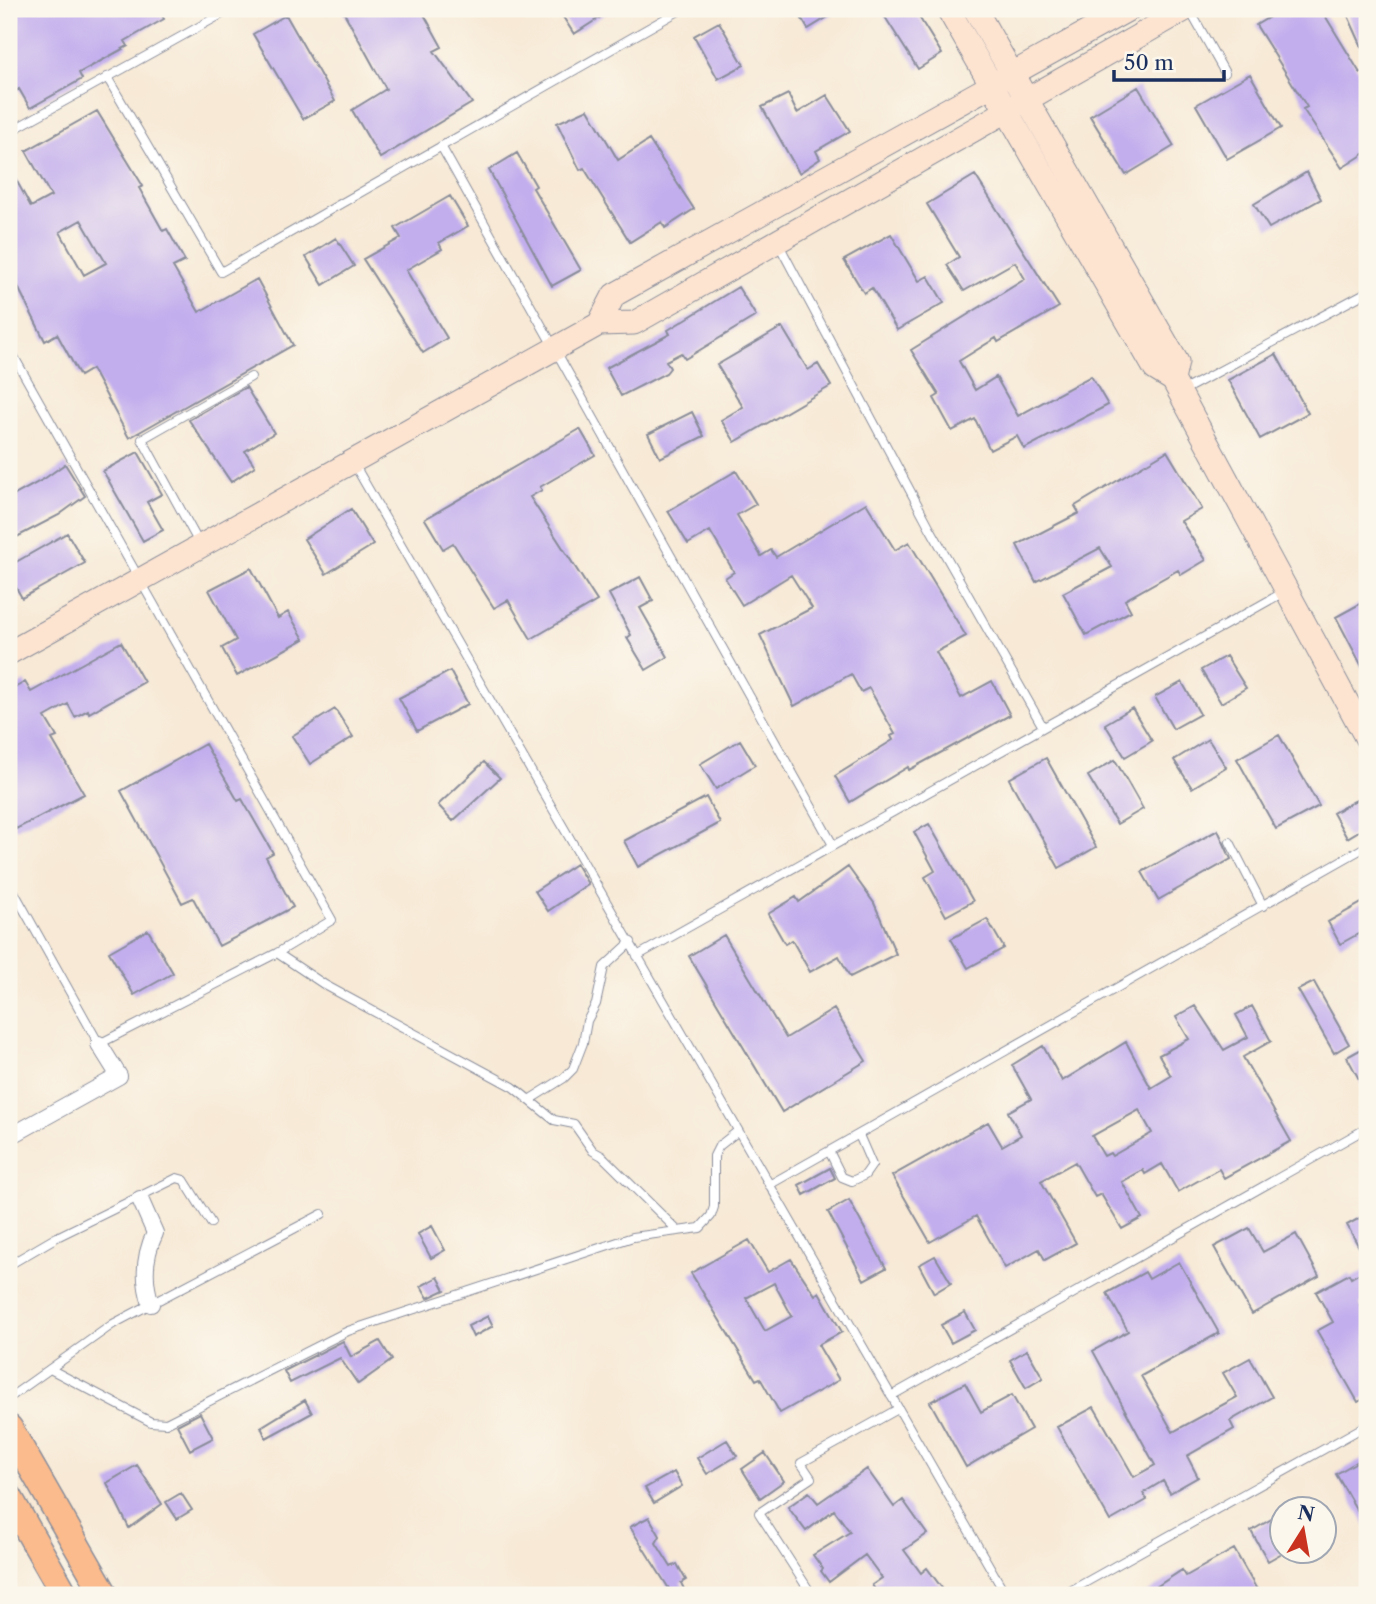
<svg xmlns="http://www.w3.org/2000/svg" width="1376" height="1604" font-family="'Libre Caslon Text',serif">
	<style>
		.building { fill: #c2aeed; fill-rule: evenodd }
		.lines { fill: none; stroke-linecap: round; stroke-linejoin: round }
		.lane-casing { stroke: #898c9a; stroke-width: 10 }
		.street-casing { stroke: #898c9a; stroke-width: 18 }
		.secondary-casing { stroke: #898c9a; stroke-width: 25 }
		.primary-casing { stroke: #898c9a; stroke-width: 29 }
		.lane { stroke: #fff; stroke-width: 8 }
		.street { stroke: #fff; stroke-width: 16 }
		.secondary { stroke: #fde4d1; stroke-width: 23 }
		.primary { stroke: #fbbb8c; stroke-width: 26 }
	</style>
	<rect width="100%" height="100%" fill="#fbf7ec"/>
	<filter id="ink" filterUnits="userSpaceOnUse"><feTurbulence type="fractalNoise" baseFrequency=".0143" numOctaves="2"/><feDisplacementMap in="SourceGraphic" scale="14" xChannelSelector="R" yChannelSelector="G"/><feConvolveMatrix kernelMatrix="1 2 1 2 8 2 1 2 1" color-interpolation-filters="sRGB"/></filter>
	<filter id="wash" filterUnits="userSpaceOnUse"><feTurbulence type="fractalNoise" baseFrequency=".00686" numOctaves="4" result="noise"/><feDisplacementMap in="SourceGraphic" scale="28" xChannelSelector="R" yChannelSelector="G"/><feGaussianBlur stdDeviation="1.57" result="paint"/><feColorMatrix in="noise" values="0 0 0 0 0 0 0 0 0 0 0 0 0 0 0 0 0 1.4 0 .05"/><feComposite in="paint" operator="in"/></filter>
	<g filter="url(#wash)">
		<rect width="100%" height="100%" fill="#f7e9d5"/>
		<g id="blocks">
			<path class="building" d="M19,9H158L164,19L125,41L128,46L79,73L82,79L30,108L19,89L9,95V14Z
				M342,9H421L442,47L434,51L472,103L380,158L352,110L386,89Z
				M558,9H613L574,34Z
				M796,9H841L808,29Z
				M880,9H914L942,54L918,69Z
				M1283,9H1321L1360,73L1367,69V152L1342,168L1303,109L1307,107L1256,25Z
				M1345,9H1367V58Z
				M286,15L335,101L303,119L253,34Z
				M719,22L744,65L718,79L694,36Z
				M1250,74L1281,128L1227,159L1196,105Z
				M1138,87L1174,146L1126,175L1090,116Z
				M788,94L797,113L827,95L850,131L816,151L820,159L799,173L762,107Z
				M588,109L618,160L649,140L694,209L665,228L662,222L630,242L584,168L580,170L557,123Z
				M97,111L143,186L139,188L163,231L167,229L185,261L173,267L199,312L257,279L293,345L129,438L92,369L80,376L57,334L45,341L9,269V167L31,207L51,196L26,151ZM81,220L106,263L84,275L60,232Z
				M517,153L536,186L533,188L581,270L552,286L489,170Z
				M1307,172L1321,199L1269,228L1254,204Z
				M975,175L1059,307L998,342L996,338L959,361L975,390L996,377L1018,416L1091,376L1108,405L1024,449L1017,436L990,450L975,419L952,431L934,398L939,395L911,350L1025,279L1015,262L964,291L947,265L959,257L927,204Z
				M450,196L468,226L439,243L442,249L406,270L447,338L423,353L363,259L401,238L395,228Z
				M891,234L919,281L928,276L944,303L897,330L872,288L864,293L844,260Z
				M336,238L354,266L323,285L306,257Z
				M738,287L756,316L685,359L681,353L666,361L670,368L666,373L621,396L606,368L670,334L668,330Z
				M782,327L808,370L818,364L831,386L735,442L721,420L743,407L717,365Z
				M1276,354L1308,413L1260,439L1228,380Z
				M246,387L274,433L245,451L255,466L231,482L189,420Z
				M692,412L704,436L660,458L648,434Z
				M580,429L595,455L540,487L542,490L530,497L597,601L531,639L508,600L494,608L453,543L443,549L425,519Z
				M1167,451L1202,509L1181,521L1206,560L1181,575L1178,570L1125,600L1131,611L1086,635L1063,593L1112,567L1100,548L1036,582L1017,545L1079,513L1075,506Z
				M138,452L162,494L147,502L163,530L143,541L103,471Z
				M65,464L85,496L59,515L9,541V498L44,479Z
				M736,471L756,504L737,515L761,556L771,550L776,557L866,503L895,550L909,542L966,636L936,652L961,698L992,681L1010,715L909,770L908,767L850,802L835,776L893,740L891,736L895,734L869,688L861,692L851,674L794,706L760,635L812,608L791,575L742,605L725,578L734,572L710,531L688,544L668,511Z
				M351,509L373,545L326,574L304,539Z
				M67,533L85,563L22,598L9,575V566Z
				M251,568L278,618L288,612L304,639L237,676L222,648L236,640L209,590Z
				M640,577L653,601L640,608L668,657L646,670L627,638L631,635L609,594Z
				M1367,600V676L1336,617Z
				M121,642L144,682L89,713L88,710L75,717L68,704L45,717L57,737L52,739L84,794L16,829L9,816V691L25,682L31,692Z
				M1226,656L1246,688L1221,703L1201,670Z
				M450,671L468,704L417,731L399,698Z
				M1182,682L1200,714L1173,729L1155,697Z
				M1132,708L1152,741L1125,757L1105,724Z
				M335,709L353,737L310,764L292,736Z
				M1279,735L1319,806L1276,829L1237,759Z
				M1208,739L1226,767L1192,788L1174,760Z
				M740,740L755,765L716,789L700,764Z
				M205,744L238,801L242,799L273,853L266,857L293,907L219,946L193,898L182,903L121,791Z
				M1046,758L1096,847L1059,868L1009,779Z
				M1115,760L1143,809L1117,824L1088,776Z
				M484,762L500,778L453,821L438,805Z
				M1367,794V826L1347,838L1333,813Z
				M706,797L720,823L638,867L624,841Z
				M929,824L973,901L946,916L925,877L935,871L914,832Z
				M1218,830L1231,859L1158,900L1142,872Z
				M576,864L588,884L548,911L535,891Z
				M848,867L874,903L896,954L850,977L839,956L810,972L792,940L785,944L768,914L796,897L799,902Z
				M1367,900V929L1340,944L1328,922Z
				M987,919L1004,948L968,968L951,939Z
				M148,930L173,973L134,995L109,952Z
				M724,935L786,1038L834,1009L866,1061L782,1112L689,956Z
				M1314,982L1349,1044L1334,1053L1298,990Z
				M1195,1006L1224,1050L1248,1037L1236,1015L1252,1006L1271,1041L1243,1057L1291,1141L1224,1178L1219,1169L1178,1192L1162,1164L1145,1174L1143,1170L1122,1182L1142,1218L1122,1229L1101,1194L1095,1197L1075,1162L1041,1181L1076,1243L1045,1260L1039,1249L1005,1268L976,1216L930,1242L892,1176L988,1122L1002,1146L1021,1135L1008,1112L1031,1099L1012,1065L1043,1046L1062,1081L1126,1042L1151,1088L1171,1076L1159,1055L1189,1039L1176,1017ZM1139,1110L1152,1133L1112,1156L1110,1153L1104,1156L1092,1136Z
				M1367,1046V1094L1347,1057Z
				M830,1168L835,1178L804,1195L799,1185Z
				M849,1200L886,1268L864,1280L828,1212Z
				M1367,1214V1242L1359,1247L1347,1225Z
				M432,1226L445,1250L431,1258L418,1234Z
				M1249,1228L1263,1252L1296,1234L1319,1276L1252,1314L1214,1247Z
				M749,1240L768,1272L791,1259L815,1295L819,1292L842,1332L818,1345L839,1380L780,1413L760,1378L756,1380L691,1273ZM774,1283L792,1316L765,1331L746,1298Z
				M935,1256L951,1283L934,1293L919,1265Z
				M1179,1262L1219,1333L1141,1376L1173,1432L1237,1397L1223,1373L1250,1358L1272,1397L1230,1421L1234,1429L1187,1456L1198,1477L1170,1493L1163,1481L1143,1493L1147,1500L1110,1521L1057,1427L1094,1407L1134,1477L1155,1465L1093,1351L1128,1331L1107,1293L1145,1272L1149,1279Z
				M1367,1269V1299L1360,1305L1367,1313V1397L1358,1402L1317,1331L1333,1322L1316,1292L1349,1274L1351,1278Z
				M438,1277L445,1290L428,1298L421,1286Z
				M965,1312L975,1330L951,1343L941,1325Z
				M488,1316L493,1326L473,1337L468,1326Z
				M343,1341L351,1357L380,1341L392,1360L358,1384L340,1358L290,1383L284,1371Z
				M1027,1350L1043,1378L1026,1388L1010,1360Z
				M965,1383L981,1412L1012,1395L1031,1429L966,1467L930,1402Z
				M305,1400L312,1413L266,1438L261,1427Z
				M200,1413L213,1438L190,1450L177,1425Z
				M727,1440L737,1456L707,1474L697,1458Z
				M765,1453L784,1481L760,1498L742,1469Z
				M1367,1456V1528L1336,1474Z
				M137,1465L162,1504L129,1528L107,1483Z
				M867,1469L894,1507L903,1500L927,1534L904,1550L921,1573L927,1568L947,1595H879L872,1585L882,1578L865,1555L829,1582L821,1571L823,1569L813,1555L850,1532L834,1510L806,1531L788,1507L809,1492L818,1503Z
				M674,1472L682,1486L654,1503L645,1488Z
				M181,1493L192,1510L177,1519L166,1502Z
				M1282,1513V1553L1268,1561L1251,1531Z
				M649,1517L660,1536L656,1543L671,1567L677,1564L686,1580L681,1583L684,1589L673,1595L630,1527Z
				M1234,1549L1260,1595H1144L1182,1570L1186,1576Z"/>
		</g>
	</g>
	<g filter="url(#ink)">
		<use href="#blocks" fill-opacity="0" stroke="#898c9a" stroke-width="2"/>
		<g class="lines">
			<g class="lane-casing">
				<path id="lane" d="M1189,9L1225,73
					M107,77L221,272L682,9
					M9,132L231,9
					M441,146L833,845
					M778,243L930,528L1043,727
					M9,348L332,920L277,953L99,1044L9,883
					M1182,391L1367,292
					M354,464L1006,1595
					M199,543L142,439L251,377
					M1230,842L1263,906
					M277,953L325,985L513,1087L554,1120L574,1124L593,1151L602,1156L678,1231
					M637,956L1284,592
					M529,1100L564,1078L573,1069L583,1043L587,1021L596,1004L604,967L631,942
					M829,1151L842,1177L852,1181L865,1175L872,1165L859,1135
					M769,1185L1367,846
					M9,1265L57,1237L177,1178L184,1180L211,1223
					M1366,1305L1367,1307
					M50,1369L151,1422L166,1423L348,1331L633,1237L700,1228L711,1216L714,1207V1156L719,1146L738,1131
					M891,1396L1367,1128
					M9,1398L113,1324L322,1214
					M812,1595L759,1513L811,1478L801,1463L898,1409
					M1063,1595L1367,1425"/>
			</g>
			<g class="street-casing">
				<path id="street" d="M9,1137L119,1076L99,1044
					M140,1199L155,1233C144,1256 143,1280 151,1304"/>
			</g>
			<g class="secondary-casing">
				<path id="secondary" d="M948,9L1155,369L1173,380L1367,739
					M975,9L1177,362L1173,380
					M599,324L614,295L1129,9
					M9,653L599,324L634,323L1186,9"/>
			</g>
			<g class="primary-casing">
				<path id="primary" d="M9,1428L105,1595
					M9,1497L65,1595"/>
			</g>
			<use href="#lane" class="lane"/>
			<use href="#street" class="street"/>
			<use href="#secondary" class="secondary"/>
			<use href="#primary" class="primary"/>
		</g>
	</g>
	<rect width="1376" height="1604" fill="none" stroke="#fbf7ec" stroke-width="35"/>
	<g transform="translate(1303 1530) rotate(11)"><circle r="33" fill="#fbf7ec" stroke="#a1a7b3" stroke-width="2"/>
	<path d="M0-5L12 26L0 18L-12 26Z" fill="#c8321e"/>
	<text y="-10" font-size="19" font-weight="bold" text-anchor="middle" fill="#1b2f5e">N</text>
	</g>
	<path d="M1114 70v10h110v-10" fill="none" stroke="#1b2f5e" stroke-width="3.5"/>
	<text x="1124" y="70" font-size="21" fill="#1b2f5e" stroke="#fbf7ec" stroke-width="5" paint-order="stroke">50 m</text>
</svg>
